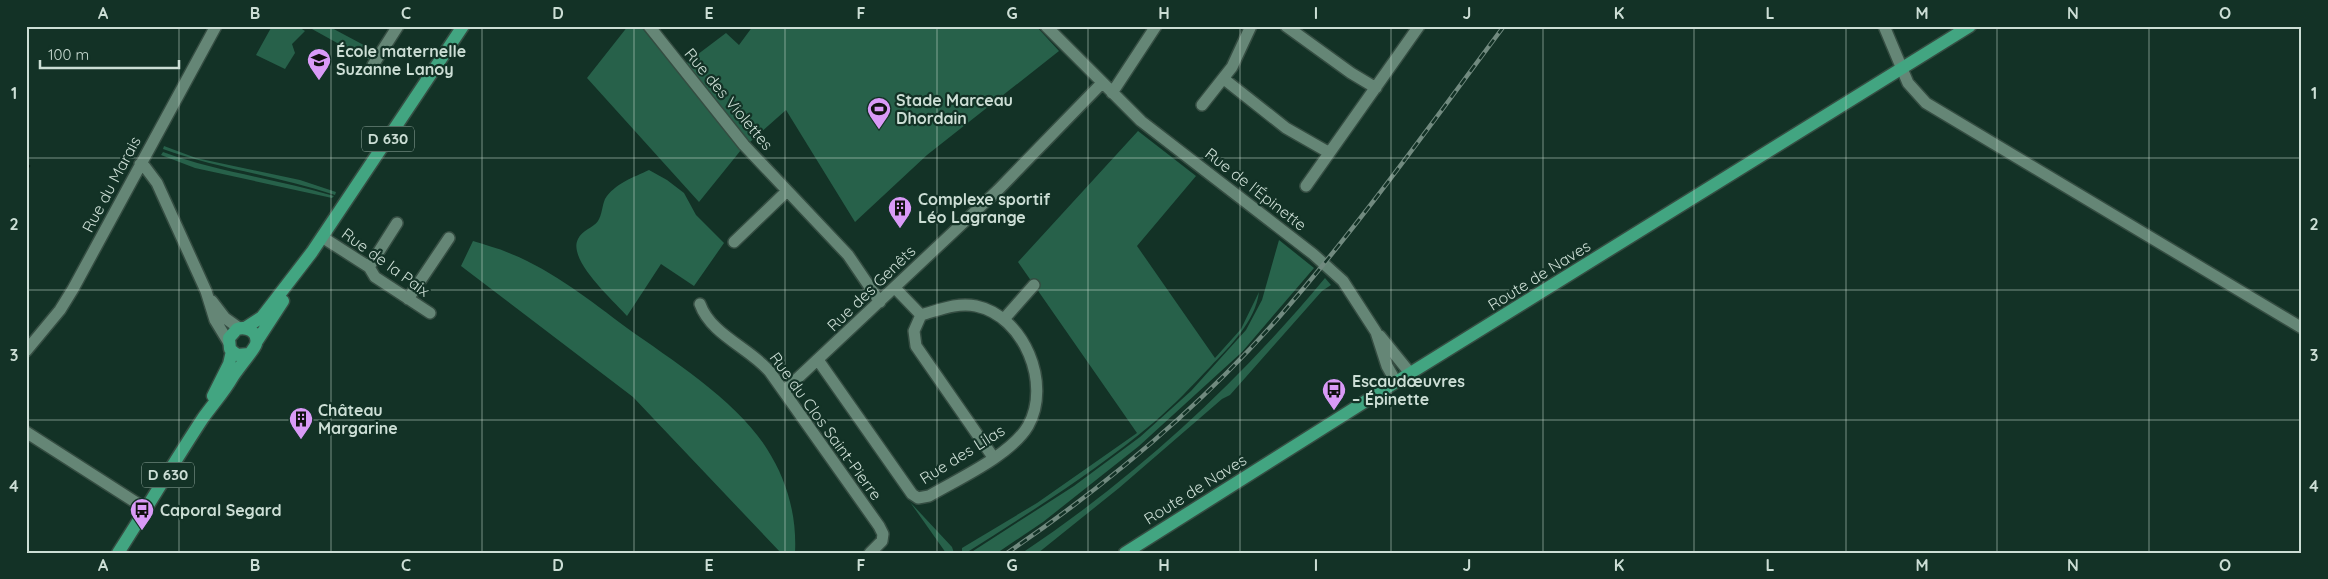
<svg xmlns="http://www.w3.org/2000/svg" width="2328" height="579" font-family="Quicksand,sans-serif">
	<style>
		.green { fill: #27614a }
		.forest { fill: #28644c }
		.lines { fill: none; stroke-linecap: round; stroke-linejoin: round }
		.stream { stroke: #081710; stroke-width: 2.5 }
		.minor-casing { stroke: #354d42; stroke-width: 14 }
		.major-casing { stroke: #354d42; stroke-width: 15 }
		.minor { stroke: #658676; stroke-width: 11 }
		.major { stroke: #42a581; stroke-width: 12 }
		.rail-casing { stroke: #718a7f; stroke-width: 4.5 }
		.rail { stroke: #133226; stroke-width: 2.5; stroke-dasharray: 8; stroke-linecap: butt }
		.grid { fill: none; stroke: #ccded5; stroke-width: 1; stroke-opacity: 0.55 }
		.labels { text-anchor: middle; stroke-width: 4.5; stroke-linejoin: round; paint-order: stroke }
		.shield { fill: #133226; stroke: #94aaa0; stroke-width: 1 }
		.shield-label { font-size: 15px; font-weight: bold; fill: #ccded5 }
		.poi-label { font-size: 16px; font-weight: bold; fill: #ccded5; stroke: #133226; text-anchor: start }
		.street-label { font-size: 16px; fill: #ccded5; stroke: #133226 }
		.neatline { fill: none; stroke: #ccded5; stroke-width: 2 }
		.grid-label { font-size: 16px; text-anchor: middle; font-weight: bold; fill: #ccded5 }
	</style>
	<rect width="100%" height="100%" fill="#133226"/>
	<path class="green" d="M272,26H297L305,31L292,44L295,53L285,69L256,55Z
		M313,26H328L375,51L371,59H366L312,29Z
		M628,26L642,28L677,70L726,33L739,45L753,26H1036L1059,51L927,155L855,222L786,110L741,150L699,202L587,78Z
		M1138,131L1196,176L1137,246L1215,358L1241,329L1259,292C1255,322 1231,345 1210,367C1192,386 1174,405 1153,423C1096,471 1032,511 969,551H962V548L1037,503L1137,433L1018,262Z
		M164,146L196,158L300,180L336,192L335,195C278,176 219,169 163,149Z
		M163,152C218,172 277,179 334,196L332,198L195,168L161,155Z
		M1325,278L1331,285L1322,291L1230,395L1222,399L1119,488L1038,553H1022C1136,477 1238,383 1325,278Z
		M910,502L952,547L954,553H946Z"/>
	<path class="forest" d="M649,170L667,180L684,193L696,215L724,243L694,286L661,264L627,316C614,301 567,260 578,239C582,230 593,228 598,221C602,215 602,206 605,199C614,184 634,177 649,170Z
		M1279,240L1314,268L1242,352L1139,446L1043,522L997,553H970L1074,486L1140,437L1191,391L1246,330L1262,300Z
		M473,241C485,245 498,248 509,253C552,270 591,301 627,328C672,360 738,402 767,449C787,480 797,516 795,553H781L633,397L461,266Z"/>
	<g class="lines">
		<path class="stream" d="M26,170L29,166"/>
		<g class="minor-casing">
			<path id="minor" d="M649,26L744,145L848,255L880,302
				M1046,26L1141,121L1313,254L1343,281L1376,332L1387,366L1396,382
				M1286,26L1351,73L1376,88
				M1884,26L1908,83L1926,103L2302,328
				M373,65L398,26
				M1224,79L1286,128L1328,152
				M1112,93L1156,26
				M1202,105L1232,67L1251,26
				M140,164L145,167L157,183L206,291L215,320L229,343
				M1306,186L1419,26
				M322,237L369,267L375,277L430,313
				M734,242L787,191
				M369,267L397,223
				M895,288L921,315
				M408,299L449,238
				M212,301L225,318L239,328
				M700,304C711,335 750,348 770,372L879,526L883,534L882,541L870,553
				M921,315L914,331L916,346L993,457
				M1004,319L1034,285
				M1380,336L1410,373
				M26,351L60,310L73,289L216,26
				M818,360L912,494L918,498L929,496C958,479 1011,455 1028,426C1052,384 1024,316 976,306C957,302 939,310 921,315
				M784,391L998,190L1102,83
				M26,432L146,509"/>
		</g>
		<g class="major-casing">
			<path id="major" d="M245,328L262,317L312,252L463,26
				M257,341L283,301
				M213,396L229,364L232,351
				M118,553C147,508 174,462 203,418C213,404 224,392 232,378C236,371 256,347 256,344C259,332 247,326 237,329L229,338L230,349L237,355L249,354
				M1125,553L1396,382L1970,26"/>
		</g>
		<use href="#minor" class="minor"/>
		<use href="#major" class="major"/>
		<g class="rail-casing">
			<path id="rail" d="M1007,553C1107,485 1200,407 1280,316C1360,224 1431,124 1504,26"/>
		</g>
		<use href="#rail" class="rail"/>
	</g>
	<path class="grid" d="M179,26V553M331,26V553M482,26V553M634,26V553M785,26V553M937,26V553M1088,26V553M1240,26V553M1391,26V553M1543,26V553M1694,26V553M1846,26V553M1997,26V553M2149,26V553M26,158H2302M26,290H2302M26,420H2302"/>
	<defs>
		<g id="school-pin" transform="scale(1.25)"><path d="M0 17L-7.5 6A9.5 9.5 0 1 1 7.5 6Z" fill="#d99af7" stroke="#133226"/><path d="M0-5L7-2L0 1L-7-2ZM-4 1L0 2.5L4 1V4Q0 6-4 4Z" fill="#111"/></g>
		<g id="stadium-pin" transform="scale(1.25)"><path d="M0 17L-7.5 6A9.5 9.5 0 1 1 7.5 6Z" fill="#d99af7" stroke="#133226"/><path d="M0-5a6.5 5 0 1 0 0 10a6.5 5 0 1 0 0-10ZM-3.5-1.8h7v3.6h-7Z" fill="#111"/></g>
		<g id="building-pin" transform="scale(1.25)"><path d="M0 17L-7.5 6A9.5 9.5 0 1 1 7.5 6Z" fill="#d99af7" stroke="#133226"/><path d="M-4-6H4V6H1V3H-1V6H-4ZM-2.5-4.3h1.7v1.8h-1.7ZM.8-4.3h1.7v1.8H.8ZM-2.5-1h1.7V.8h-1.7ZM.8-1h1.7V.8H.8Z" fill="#111"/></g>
		<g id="bus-pin" transform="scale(1.25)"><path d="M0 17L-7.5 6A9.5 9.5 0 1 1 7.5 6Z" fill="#d99af7" stroke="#133226"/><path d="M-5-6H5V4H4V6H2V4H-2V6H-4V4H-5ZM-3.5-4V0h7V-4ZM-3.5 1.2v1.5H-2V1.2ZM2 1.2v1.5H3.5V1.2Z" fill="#111"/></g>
	</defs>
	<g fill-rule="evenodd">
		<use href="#school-pin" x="319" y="60"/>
		<use href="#stadium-pin" x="879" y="109"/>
		<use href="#building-pin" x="900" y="208"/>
		<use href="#bus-pin" x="1334" y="390"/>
		<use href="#building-pin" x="301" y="419"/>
		<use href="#bus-pin" x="142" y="510"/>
	</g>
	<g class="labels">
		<g class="shield">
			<rect x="362" y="126.5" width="52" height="25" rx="4"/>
			<rect x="142" y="462.5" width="52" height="25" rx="4"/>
		</g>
		<g class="shield-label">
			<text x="388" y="144">D 630</text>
			<text x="168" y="480">D 630</text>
		</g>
		<g class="poi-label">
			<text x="336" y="57">École maternelle<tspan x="336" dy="18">Suzanne Lanoy</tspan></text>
			<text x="896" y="106">Stade Marceau<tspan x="896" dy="18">Dhordain</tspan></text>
			<text x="918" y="205">Complexe sportif<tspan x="918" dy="18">Léo Lagrange</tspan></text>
			<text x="1352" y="387">Escaudœuvres<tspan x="1352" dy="18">– Épinette</tspan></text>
			<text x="318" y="416">Château<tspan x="318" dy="18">Margarine</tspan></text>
			<text x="160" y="516">Caporal Segard</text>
		</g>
		<g class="street-label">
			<text transform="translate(729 99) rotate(50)" y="6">Rue des Violettes</text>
			<text transform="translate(111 184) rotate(-62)" y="6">Rue du Marais</text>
			<text transform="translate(1256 189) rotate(38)" y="6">Rue de l'Épinette</text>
			<text transform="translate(386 262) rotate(36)" y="6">Rue de la Paix</text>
			<text transform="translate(1539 275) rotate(-32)" y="6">Route de Naves</text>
			<text transform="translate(871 288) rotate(-44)" y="6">Rue des Genêts</text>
			<text transform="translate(826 426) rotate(54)" y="6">Rue du Clos Saint-Pierre</text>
			<text transform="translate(962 454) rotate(-32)" y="6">Rue des Lilas</text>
			<text transform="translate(1195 489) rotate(-32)" y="6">Route de Naves</text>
		</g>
	</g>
	<rect width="2328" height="579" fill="none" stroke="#133226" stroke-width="55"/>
	<path d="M40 60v8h139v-8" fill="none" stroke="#ccded5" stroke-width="2.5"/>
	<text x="48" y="60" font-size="15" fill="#ccded5" stroke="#133226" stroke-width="4" paint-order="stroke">100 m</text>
	<rect x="28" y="28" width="2272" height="524" class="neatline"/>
	<g class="grid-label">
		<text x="103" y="19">A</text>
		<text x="255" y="19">B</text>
		<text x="406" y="19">C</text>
		<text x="558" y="19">D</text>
		<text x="709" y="19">E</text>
		<text x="861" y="19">F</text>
		<text x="1012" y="19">G</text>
		<text x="1164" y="19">H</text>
		<text x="1316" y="19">I</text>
		<text x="1467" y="19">J</text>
		<text x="1619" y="19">K</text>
		<text x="1770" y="19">L</text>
		<text x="1922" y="19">M</text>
		<text x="2073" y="19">N</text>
		<text x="2225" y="19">O</text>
		<text x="14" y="99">1</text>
		<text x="2314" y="99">1</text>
		<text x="14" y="230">2</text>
		<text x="2314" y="230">2</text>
		<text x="14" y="361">3</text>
		<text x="2314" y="361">3</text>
		<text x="14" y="492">4</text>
		<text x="2314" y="492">4</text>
		<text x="103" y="571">A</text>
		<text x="255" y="571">B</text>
		<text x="406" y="571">C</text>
		<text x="558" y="571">D</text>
		<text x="709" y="571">E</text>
		<text x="861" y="571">F</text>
		<text x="1012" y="571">G</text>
		<text x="1164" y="571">H</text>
		<text x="1316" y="571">I</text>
		<text x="1467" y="571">J</text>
		<text x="1619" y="571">K</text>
		<text x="1770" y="571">L</text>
		<text x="1922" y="571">M</text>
		<text x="2073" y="571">N</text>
		<text x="2225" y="571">O</text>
	</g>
</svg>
